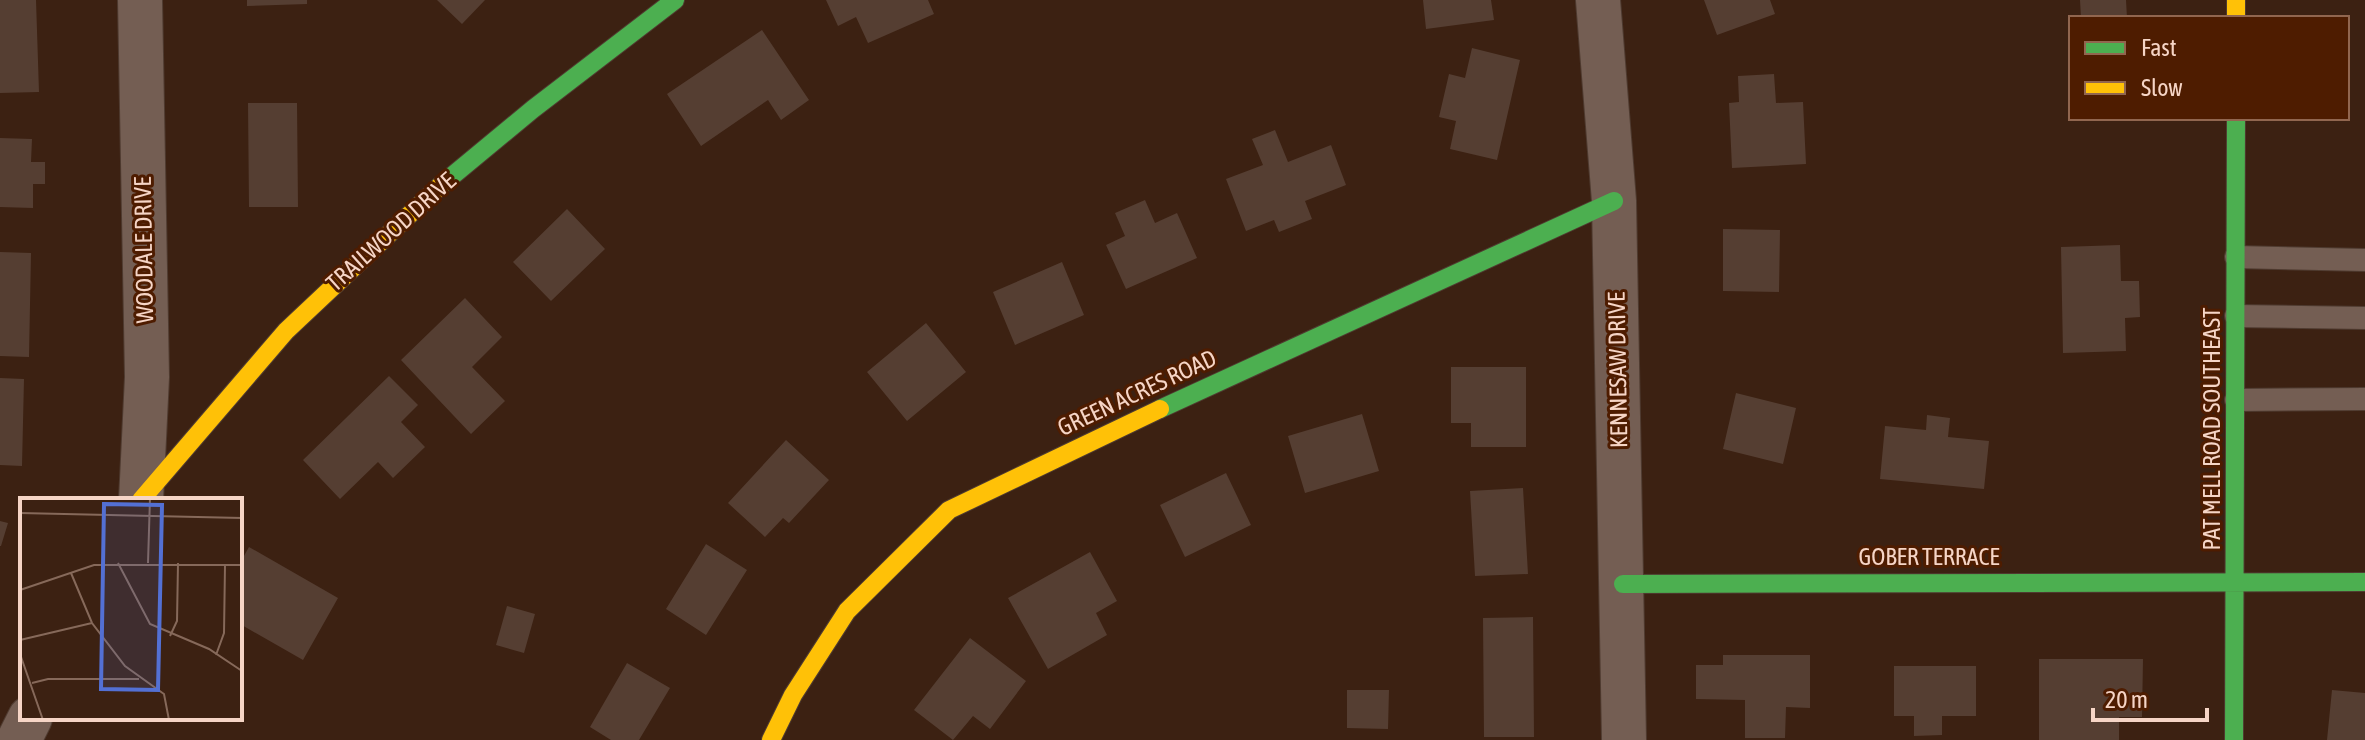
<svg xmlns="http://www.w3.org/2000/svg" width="2365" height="740" font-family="'Asap Condensed',sans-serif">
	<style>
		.building { fill: #553e32 }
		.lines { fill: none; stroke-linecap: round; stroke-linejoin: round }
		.lane-casing { stroke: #4f3b30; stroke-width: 24 }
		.street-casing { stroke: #4f3b30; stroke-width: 46 }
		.fast-casing { stroke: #4f3b30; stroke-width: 20 }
		.slow-casing { stroke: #4f3b30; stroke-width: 20 }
		.lane { stroke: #745e53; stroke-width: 22 }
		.street { stroke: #745e53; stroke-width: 44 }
		.fast { stroke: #4caf50; stroke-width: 18 }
		.slow { stroke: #ffc107; stroke-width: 18 }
		.labels { text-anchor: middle; stroke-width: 6; stroke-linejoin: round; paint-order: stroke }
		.street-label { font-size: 24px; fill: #f6d5c6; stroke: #4e1c00 }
		.inset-road { fill: none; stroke: #86695a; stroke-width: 2 }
		.view { fill: #5370d4; fill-opacity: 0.15; stroke: #5370d4; stroke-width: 4 }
		.inset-edge { fill: none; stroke: #f6d5c6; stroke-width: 4 }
	</style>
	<rect width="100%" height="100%" fill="#3c2112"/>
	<path class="building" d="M0,0H36L39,92L0,93Z
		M247,0H307V4L247,6Z
		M437,0H485L462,24Z
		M826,0H928L934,14L868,43L856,17L838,26Z
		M1423,0H1491L1494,20L1426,29Z
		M1704,0H1770L1775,14L1717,35Z
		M2080,0H2126L2127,18H2081Z
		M762,30L809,100L781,120L768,100L701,146L667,94Z
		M1472,48L1520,60L1497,160L1450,149L1456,121L1439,117L1449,74L1465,78Z
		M1774,74L1776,103L1803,102L1806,164L1732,168L1729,103L1739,102L1738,76Z
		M248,103H297L298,207H249Z
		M1275,130L1288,162L1331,145L1346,185L1305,201L1312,219L1279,232L1274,220L1246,231L1226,179L1263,165L1252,139Z
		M0,138L32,139L31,162H45V184H33V208L0,207Z
		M1145,200L1155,223L1177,213L1197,258L1126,289L1106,245L1125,236L1115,213Z
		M567,209L605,249L551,301L513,262Z
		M1723,229L1780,230L1779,292L1723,291Z
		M2120,245L2121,281H2139L2140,317L2125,318L2126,351L2063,353L2061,247Z
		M0,252L31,253L29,357L0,356Z
		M1062,262L1084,315L1015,345L993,292Z
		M465,298L502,337L472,367L505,401L471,434L401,360Z
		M926,323L966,372L907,421L867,372Z
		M1451,367H1526V447H1471V423H1451Z
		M389,376L418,405L401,422L425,447L393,478L378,462L340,499L303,460Z
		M0,378L24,379L22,466L0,465Z
		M1736,393L1796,408L1783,464L1723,449Z
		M1362,414L1379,471L1305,493L1288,436Z
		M1927,415L1950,418L1948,437L1989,441L1984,489L1880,479L1885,426L1926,430Z
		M786,440L829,480L789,523L783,518L765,537L728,503Z
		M1226,473L1251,525L1185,557L1160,505Z
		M1523,488L1528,574L1475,576L1470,491Z
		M0,521L8,523L1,546H0Z
		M706,544L747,570L706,635L666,609Z
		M249,547L338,598L303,660L240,624V563Z
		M1090,552L1117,601L1096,613L1107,635L1048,669L1008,598Z
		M507,606L535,614L524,653L496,645Z
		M1533,617L1534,737H1484L1483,618Z
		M970,638L1026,681L990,729L973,716L953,740L914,710Z
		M1723,655H1810V708L1786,707L1785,738H1745V700L1696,699V665H1723Z
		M2039,659H2143L2142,717H2119V740H2039Z
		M627,663L670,688L639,740H611L590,727Z
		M1894,666H1976V716H1942V735L1914,736V716H1894Z
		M1347,690H1389L1388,729L1347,728Z
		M2332,690L2365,693V740H2327Z"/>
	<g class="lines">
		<g class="lane-casing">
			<path id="lane" d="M2236,257L2365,260
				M2236,316L2365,318
				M2236,400L2365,399"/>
		</g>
		<g class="street-casing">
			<path id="street" d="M140,0L147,377L141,500
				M1598,0L1614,201L1624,740
				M19,740L30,718"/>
		</g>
		<g class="fast-casing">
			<path id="fast" d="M440,186L533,109L675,0
				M1160,409L1614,201
				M1623,584L2365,582
				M2234,740L2236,118"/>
		</g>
		<g class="slow-casing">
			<path id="slow" d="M2236,0V18
				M141,500L286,331L440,186
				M771,740L793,695L847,611L949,510L1160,409"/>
		</g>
		<use href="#lane" class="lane"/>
		<use href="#street" class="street"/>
		<use href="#fast" class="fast"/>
		<use href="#slow" class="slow"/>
	</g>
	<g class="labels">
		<g class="street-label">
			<text transform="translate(391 232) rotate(-42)" y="8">TRAILWOOD DRIVE</text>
			<text transform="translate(144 250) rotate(-91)" y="8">WOODALE DRIVE</text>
			<text transform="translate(1618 370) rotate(-91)" y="8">KENNESAW DRIVE</text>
			<text transform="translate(1137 393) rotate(-25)" y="8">GREEN ACRES ROAD</text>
			<text transform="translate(2212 429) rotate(-90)" y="8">PAT MELL ROAD SOUTHEAST</text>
			<text x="1929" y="565">GOBER TERRACE</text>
		</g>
	</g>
	<g transform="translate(20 498)">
		<rect width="222" height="222" fill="#3c2112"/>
		<path class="inset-road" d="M0,15L222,20M98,65L130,126L189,151L222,173M128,65L130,0M51,75L72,125L105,168L144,196L149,222M0,92L74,67H222M150,138L157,123L158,65M0,142L72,125M0,156L23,222M196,157L204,135L205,67M12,185L28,181H119"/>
		<path class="view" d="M84,6L142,7L138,192L81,191Z"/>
		<rect width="222" height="222" class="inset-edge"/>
	</g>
	<rect x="2069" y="16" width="280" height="104" fill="#4e1c00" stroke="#91664f" stroke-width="2"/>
	<rect x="2085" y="42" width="40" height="12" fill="#4caf50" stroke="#91664f" stroke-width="2"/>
	<text x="2141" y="56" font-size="24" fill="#f6d5c6">Fast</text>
	<rect x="2085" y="82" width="40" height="12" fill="#ffc107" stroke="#91664f" stroke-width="2"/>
	<text x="2141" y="96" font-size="24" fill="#f6d5c6">Slow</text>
	<path d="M2093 708v12h114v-12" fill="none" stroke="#f6d5c6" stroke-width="4"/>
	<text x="2105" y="708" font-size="24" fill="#f6d5c6" stroke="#4e1c00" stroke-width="6" paint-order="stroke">20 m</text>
</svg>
